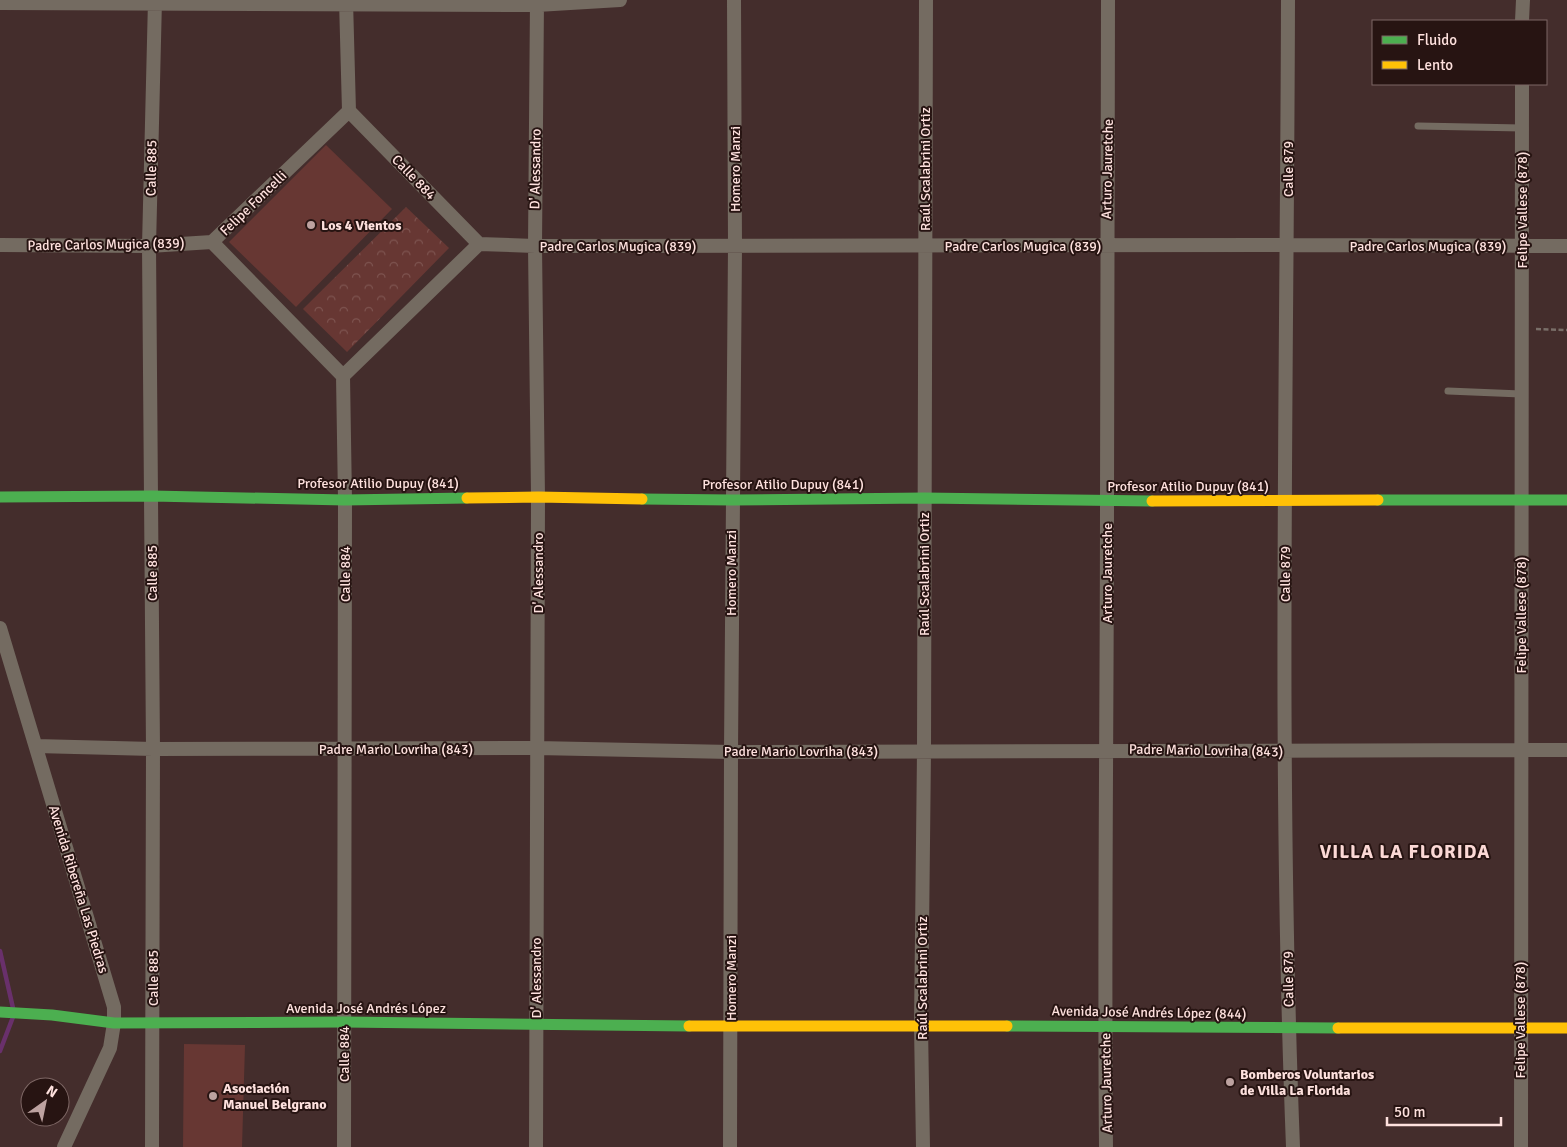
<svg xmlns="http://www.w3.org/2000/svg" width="1567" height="1147" font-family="Signika,sans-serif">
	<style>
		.green { fill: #673733 }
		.park { fill: url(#park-crowns) }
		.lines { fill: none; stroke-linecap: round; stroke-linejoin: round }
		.stream { stroke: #69306b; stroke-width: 4.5 }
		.path { stroke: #796e68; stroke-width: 2.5; stroke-dasharray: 5 2.5; stroke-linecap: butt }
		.lane { stroke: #746b61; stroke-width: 7 }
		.street { stroke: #746b61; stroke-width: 14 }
		.fast { stroke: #4caf50; stroke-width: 11 }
		.slow { stroke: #ffc107; stroke-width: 11 }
		.poi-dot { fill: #bda2a0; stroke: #271412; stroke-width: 2 }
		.labels { text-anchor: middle; stroke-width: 4; stroke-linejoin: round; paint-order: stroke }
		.street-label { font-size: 14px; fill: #fee1de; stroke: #271412 }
		.poi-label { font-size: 14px; font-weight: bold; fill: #fee1de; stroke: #271412; text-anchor: start }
		.district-label { font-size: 19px; font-weight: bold; letter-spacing: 1px; fill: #fbd8d5; stroke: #271412 }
	</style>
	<defs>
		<pattern id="park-crowns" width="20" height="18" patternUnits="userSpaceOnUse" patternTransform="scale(1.25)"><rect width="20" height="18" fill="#673733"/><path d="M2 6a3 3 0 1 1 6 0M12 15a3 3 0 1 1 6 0" fill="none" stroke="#7e5450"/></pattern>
	</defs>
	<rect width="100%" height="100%" fill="#442d2c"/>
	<path class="green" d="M326,145L392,209L296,307L229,242Z
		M184,1044L245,1045L242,1147H183Z"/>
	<path class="park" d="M406,207L449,248L347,352L303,309Z"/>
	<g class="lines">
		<path class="stream" d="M0,951L13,1008
			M0,1051L13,1017"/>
		<path class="path" d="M1536,329L1567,330"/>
		<path class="lane" d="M1418,126L1522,128
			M1448,391L1521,394"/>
		<path class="street" d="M1288,0C1287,382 1278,765 1293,1147
			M0,3L537,5L620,0
			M1522,21L1523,0
			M479,244L535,246L1288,245L1567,246
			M0,245L149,246L212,242
			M343,376L212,242L349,111L346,0
			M0,628L114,1007V1023L110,1048L64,1147
			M36,746L153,749L537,748L731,752L1567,750
			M152,1147L153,749L149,246L155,0
			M344,1147L345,500L343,376L479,244L349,111
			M536,1147L538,497L535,246L537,0
			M730,1147L731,752L735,246L734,0
			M923,1147L921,1026L924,751L926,0
			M1106,1147C1104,932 1107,717 1107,501C1107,334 1107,167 1108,0
			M1521,1147L1522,84"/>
		<path class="fast" d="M0,497L152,496L345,500L467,498
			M642,499L732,500L924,498L1152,501
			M1378,500H1567
			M0,1012L52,1015L114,1023L344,1022L689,1026
			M1007,1026L1338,1028"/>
		<path class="slow" d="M467,498L538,497L642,499
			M1152,501L1378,500
			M689,1026H1007
			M1338,1028H1567"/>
	</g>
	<g class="poi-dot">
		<circle cx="311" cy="225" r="5"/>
		<circle cx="1230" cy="1082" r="5"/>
		<circle cx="213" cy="1096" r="5"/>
	</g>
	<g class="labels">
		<g class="street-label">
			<text transform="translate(151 168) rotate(-89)" y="5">Calle 885</text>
			<text transform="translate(535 169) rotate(-89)" y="5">D' Alessandro</text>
			<text transform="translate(735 169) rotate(-90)" y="5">Homero Manzi</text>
			<text transform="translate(925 169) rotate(-90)" y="5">Raúl Scalabrini Ortiz</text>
			<text transform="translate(1107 169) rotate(-89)" y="5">Arturo Jauretche</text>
			<text transform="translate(1288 169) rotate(-90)" y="5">Calle 879</text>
			<text transform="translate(414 177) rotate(46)" y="5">Calle 884</text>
			<text transform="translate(253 203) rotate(-44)" y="5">Felipe Foncelli</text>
			<text transform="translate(1522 210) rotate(-90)" y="5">Felipe Vallese (878)</text>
			<text transform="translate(106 244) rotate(-1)" y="5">Padre Carlos Mugica (839)</text>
			<text x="618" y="251">Padre Carlos Mugica (839)</text>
			<text x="1023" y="251">Padre Carlos Mugica (839)</text>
			<text x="1428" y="251">Padre Carlos Mugica (839)</text>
			<text x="378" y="488">Profesor Atilio Dupuy (841)</text>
			<text x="783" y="489">Profesor Atilio Dupuy (841)</text>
			<text x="1188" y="491">Profesor Atilio Dupuy (841)</text>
			<text transform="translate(152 573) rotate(-90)" y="5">Calle 885</text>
			<text transform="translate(538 573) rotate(-90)" y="5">D' Alessandro</text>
			<text transform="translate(731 573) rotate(-90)" y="5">Homero Manzi</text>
			<text transform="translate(1107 573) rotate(-90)" y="5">Arturo Jauretche</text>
			<text transform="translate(345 574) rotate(-90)" y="5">Calle 884</text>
			<text transform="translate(924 574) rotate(-90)" y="5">Raúl Scalabrini Ortiz</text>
			<text transform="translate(1285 574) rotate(-90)" y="5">Calle 879</text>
			<text transform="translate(1521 615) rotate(-90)" y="5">Felipe Vallese (878)</text>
			<text x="396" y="754">Padre Mario Lovriha (843)</text>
			<text transform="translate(1206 750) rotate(1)" y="5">Padre Mario Lovriha (843)</text>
			<text x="801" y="756">Padre Mario Lovriha (843)</text>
			<text transform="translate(79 889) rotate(73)" y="5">Avenida Ribereña Las Piedras</text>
			<text transform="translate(153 978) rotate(-90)" y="5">Calle 885</text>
			<text transform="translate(536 978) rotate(-90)" y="5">D' Alessandro</text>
			<text transform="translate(731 978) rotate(-90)" y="5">Homero Manzi</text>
			<text transform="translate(922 978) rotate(-90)" y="5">Raúl Scalabrini Ortiz</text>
			<text transform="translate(1288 979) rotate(-91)" y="5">Calle 879</text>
			<text x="366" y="1013">Avenida José Andrés López</text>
			<text transform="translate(1149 1012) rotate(1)" y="5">Avenida José Andrés López (844)</text>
			<text transform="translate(1520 1020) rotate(-90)" y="5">Felipe Vallese (878)</text>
			<text transform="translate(344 1054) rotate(-90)" y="5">Calle 884</text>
			<text transform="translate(1106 1083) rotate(-91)" y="5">Arturo Jauretche</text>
		</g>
		<g class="poi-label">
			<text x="321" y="230">Los 4 Vientos</text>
			<text x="1240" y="1079">Bomberos Voluntarios<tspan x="1240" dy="16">de Villa La Florida</tspan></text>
			<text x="223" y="1093">Asociación<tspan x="223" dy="16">Manuel Belgrano</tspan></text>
		</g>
		<g class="district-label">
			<text x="1405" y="858">VILLA LA FLORIDA</text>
		</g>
	</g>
	<rect x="1372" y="20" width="175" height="65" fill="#271412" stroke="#7d6664"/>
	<rect x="1382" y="36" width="25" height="8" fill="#4caf50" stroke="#7d6664"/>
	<text x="1417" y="45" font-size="15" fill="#fee1de">Fluido</text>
	<rect x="1382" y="61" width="25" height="8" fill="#ffc107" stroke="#7d6664"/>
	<text x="1417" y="70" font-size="15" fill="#fee1de">Lento</text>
	<g transform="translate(45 1102) rotate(33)"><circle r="24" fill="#271412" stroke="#7d6664"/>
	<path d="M0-4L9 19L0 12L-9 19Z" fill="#bda2a0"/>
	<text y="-8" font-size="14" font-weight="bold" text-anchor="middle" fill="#fee1de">N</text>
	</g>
	<path d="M1387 1117v8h114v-8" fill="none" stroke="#fee1de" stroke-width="2.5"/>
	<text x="1394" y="1117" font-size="15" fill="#fee1de" stroke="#271412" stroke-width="4" paint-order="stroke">50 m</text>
</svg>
